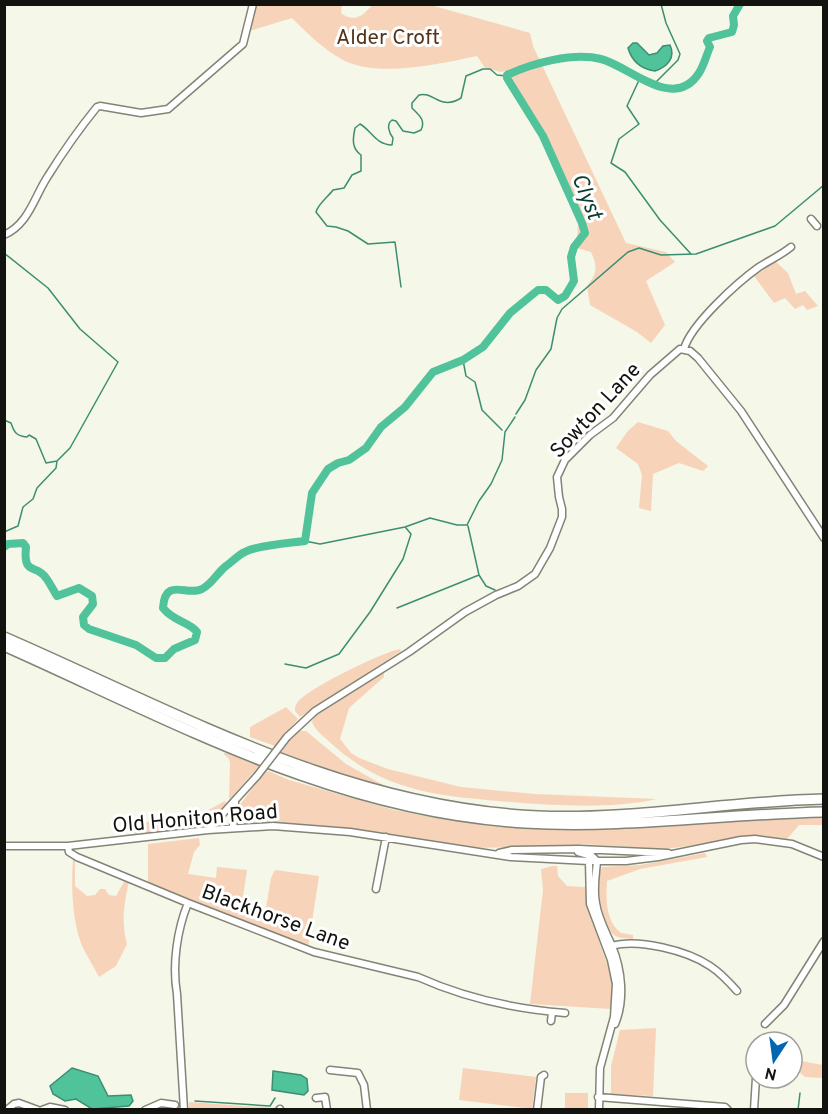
<svg xmlns="http://www.w3.org/2000/svg" width="828" height="1114" font-family="Overpass,sans-serif">
	<style>
		.green { fill: #f7d3ba }
		.water { fill: #50c39b; stroke: #3d8e71; stroke-width: 1.5 }
		.lines { fill: none; stroke-linecap: round; stroke-linejoin: round }
		.stream { stroke: #3d8e71; stroke-width: 1.5 }
		.river { stroke: #50c39b; stroke-width: 8 }
		.minor-casing { stroke: #828476; stroke-width: 9 }
		.highway-casing { stroke: #828476; stroke-width: 12 }
		.minor { stroke: #fff; stroke-width: 6 }
		.highway { stroke: #fff; stroke-width: 9 }
		.minor-bridge-casing { stroke: #828476; stroke-width: 9; stroke-linecap: butt }
		.minor-bridge { stroke: #fff; stroke-width: 6 }
		.labels { text-anchor: middle; stroke-width: 6; stroke-linejoin: round; paint-order: stroke }
		.park-label { font-size: 21px; fill: #54331b; stroke: #fff }
		.street-label { font-size: 21px; fill: #12130e; stroke: #fff }
		.water-label { font-size: 22px; font-style: italic; fill: #0a3d2d; stroke: #fff }
	</style>
	<rect width="100%" height="100%" fill="#f5f7e8"/>
	<path class="green" d="M427,4L530,33L533,46L626,243L666,252L675,262L646,281L665,325L651,343L637,332L590,305L587,286C597,274 598,267 591,252L577,248L578,221L521,94L505,71L501,72L485,68L477,56C440,64 377,78 343,60C323,49 308,34 292,18L249,31L256,5H342L341,13C354,23 363,16 372,5Z
		M776,262L788,273L796,294L805,291L818,306L807,310L803,305L795,309L785,298L774,303L754,276Z
		M638,422L668,431L676,441L708,466L703,471L679,463L653,474L651,511L639,508L642,475L638,464L616,448L627,432Z
		M400,649L401,651L300,717L295,711C295,708 295,705 297,703C306,689 383,652 400,649Z
		M384,670V677L349,708L340,739L351,753L359,758L388,769L461,787L535,794L657,799C606,810 549,805 498,801C468,798 436,796 408,787C380,779 354,764 333,745C325,737 316,732 312,722L316,713Z
		M286,707L298,719L275,746L250,737V727Z
		M298,731H306L346,764L385,786L379,787L279,754Z
		M223,753H227L260,765L229,800L230,763L229,759Z
		M266,770L289,780L394,810L448,820L490,826L572,829L622,828L823,816L824,825H799L787,839L753,837L666,849L580,844V846L476,848L341,827L246,821L240,818L239,806Z
		M225,801L226,804C210,823 204,829 178,830C173,830 169,827 164,829C154,832 143,836 132,833C149,812 186,818 208,810C213,808 219,804 225,801Z
		M199,838L200,845L194,852L188,874L216,878L217,867L247,870L242,903L266,908L271,878L275,870L319,876L308,948L148,884V844Z
		M705,853L707,857L640,869L607,881C606,898 605,921 621,933L633,935V939C627,938 619,939 614,935C602,923 594,882 602,867L640,865Z
		M73,860H75V886L87,896L95,895L100,889H105L109,895L116,896L125,880L129,881C124,904 121,922 127,944L116,966L99,977C94,967 88,958 83,948C72,923 71,886 73,860Z
		M552,866H557L558,876L567,886L585,887L588,910L607,964L612,984L611,1009L530,1004L543,890L541,869Z
		M656,1028L653,1096L611,1094V1066L620,1030Z
		M796,1060L823,1065V1078L805,1077L798,1071Z
		M463,1068L536,1077L532,1109L459,1100Z
		M565,1093H588V1109H565Z
		M189,1102L274,1108V1110L189,1109Z"/>
	<path class="water" d="M633,43H637L649,55L657,53L663,46L670,45C676,58 667,67 655,71C641,69 632,62 628,48Z
		M72,1068L98,1076L108,1096L131,1095L133,1101L129,1106L92,1109L76,1099L65,1101L53,1094L50,1086Z
		M273,1071L301,1075L307,1079L308,1091L304,1095L272,1090Z"/>
	<g class="lines">
		<path class="stream" d="M640,78L627,106L639,124L619,139L611,163L625,172L660,220L691,254
			M654,84L678,60L680,54L666,23L661,4
			M4,253L48,288L80,329L118,362L70,448L57,461
			M401,287L395,242L368,244L348,231L336,227L327,226L316,212C318,204 328,197 333,190L344,188L352,175L361,171V155C351,148 353,138 355,128L360,124C372,131 375,144 392,145L393,138C389,133 386,124 392,120L396,121L403,131L414,133L421,130C426,120 419,115 412,108V103L419,95C434,91 440,111 461,98L466,76L483,69H490L497,75L506,76
			M463,360L466,376L475,382L482,410L502,430
			M4,398V403
			M516,414L525,400L536,370L551,349L557,318L562,309L628,252L639,248L661,255L696,254L775,226L824,185
			M4,420L11,423C14,432 16,436 27,437L29,435L36,439L46,463L57,461L56,468L37,488L33,499L23,507L18,526L4,532
			M468,526L479,575L486,586L495,590
			M305,541L320,544L405,527L430,518L457,525H467L479,501L491,484L502,460L505,432L515,417
			M397,608L479,575
			M285,664L306,668L339,654L370,612L403,559L411,534L406,528
			M195,1101L270,1106L275,1098
			M798,1110L800,1093"/>
		<path class="river" d="M4,547L8,544L23,543L26,547C23,577 36,563 46,578C50,583 53,590 57,596L79,588L92,596L93,604L83,617L84,625L89,629L136,645L156,658H165L174,649L195,640L197,632C190,622 174,622 163,608C165,576 187,597 202,589C212,584 217,573 226,566C232,562 238,555 245,552C258,545 290,543 305,541L312,493L328,469L338,463L349,460L366,448L381,427L405,407L433,372L463,360L483,347L510,313L538,290H546L558,300L565,296L574,281L571,257L574,247L585,233L582,223L543,136L507,78V75C533,63 573,52 601,59C631,67 674,112 699,73C704,65 706,56 710,47L707,41L709,38L732,32L734,25L733,16L740,4"/>
		<g class="minor-casing">
			<path id="minor" d="M811,219L817,226
				M4,235C29,224 34,197 48,176C63,152 79,129 97,107L100,106L141,113L168,109L243,44L253,4
				M684,349C691,324 738,282 759,267C770,260 781,255 791,247
				M287,737L315,711L409,652L465,612L496,595L518,586L535,574L550,548L562,517V509L559,497L557,477L565,460L590,435L613,418L650,375L680,349L690,351L698,358L741,411L824,538
				M233,828L235,802
				M208,830L257,776
				M4,846H68L208,830L273,826L350,832L511,857L589,861H626L658,857L741,840L755,839L792,844L824,857
				M68,846L69,852L77,857L188,903L314,952L418,977C465,998 514,1009 565,1013
				M578,852L592,856L597,861
				M499,853L512,850L579,849L668,853
				M589,861L590,904L611,960L616,984L614,1017L600,1068L599,1110
				M597,861C596,875 593,889 596,903C598,918 606,932 612,946C622,970 625,1000 615,1024
				M376,889L386,837
				M612,946C638,938 688,951 710,966C721,973 729,982 737,991
				M551,1021L552,1012
				M765,1024L784,1005L824,941
				M330,1070L358,1073L364,1085L367,1110
				M598,1097L725,1107L728,1110
				M316,1098L325,1097L327,1110
				M8,1109L14,1104L19,1103L38,1110
				M42,1110L50,1107L65,1110
				M145,1110L161,1103L175,1105
				M184,1110L177,994C172,965 177,930 188,903
				M279,1110L280,1109
				M537,1110L541,1077L544,1075
				M754,1110L756,1078"/>
		</g>
		<g class="highway-casing">
			<path id="highway" d="M4,637C179,713 343,807 538,816C633,820 729,801 824,799
				M4,646C175,722 334,812 525,823C624,829 724,814 824,812"/>
		</g>
		<use href="#minor" class="minor"/>
		<use href="#highway" class="highway"/>
		<g class="minor-bridge-casing">
			<path id="minor-bridge" d="M257,776L287,737"/>
		</g>
		<use href="#minor-bridge" class="minor-bridge"/>
	</g>
	<g class="labels">
		<g class="park-label">
			<text x="388" y="44">Alder Croft</text>
		</g>
		<g class="street-label">
			<text transform="translate(595 410) rotate(-47)" y="7">Sowton Lane</text>
			<text transform="translate(195 818) rotate(-5)" y="7">Old Honiton Road</text>
			<text transform="translate(276 917) rotate(20)" y="7">Blackhorse Lane</text>
		</g>
		<g class="water-label">
			<text transform="translate(588 196) rotate(68)" y="8">Clyst</text>
		</g>
	</g>
	<rect width="828" height="1114" fill="none" stroke="#12130e" stroke-width="12"/>
	<g transform="translate(774 1060) rotate(193)"><circle r="28" fill="#ffffff" stroke="#a0a19f" stroke-width="1.5"/>
	<path d="M0-4.5L10 22L0 15L-10 22Z" fill="#0167b3"/>
	<text y="-9" font-size="16" font-weight="bold" text-anchor="middle" fill="#12130e">N</text>
	</g>
</svg>
